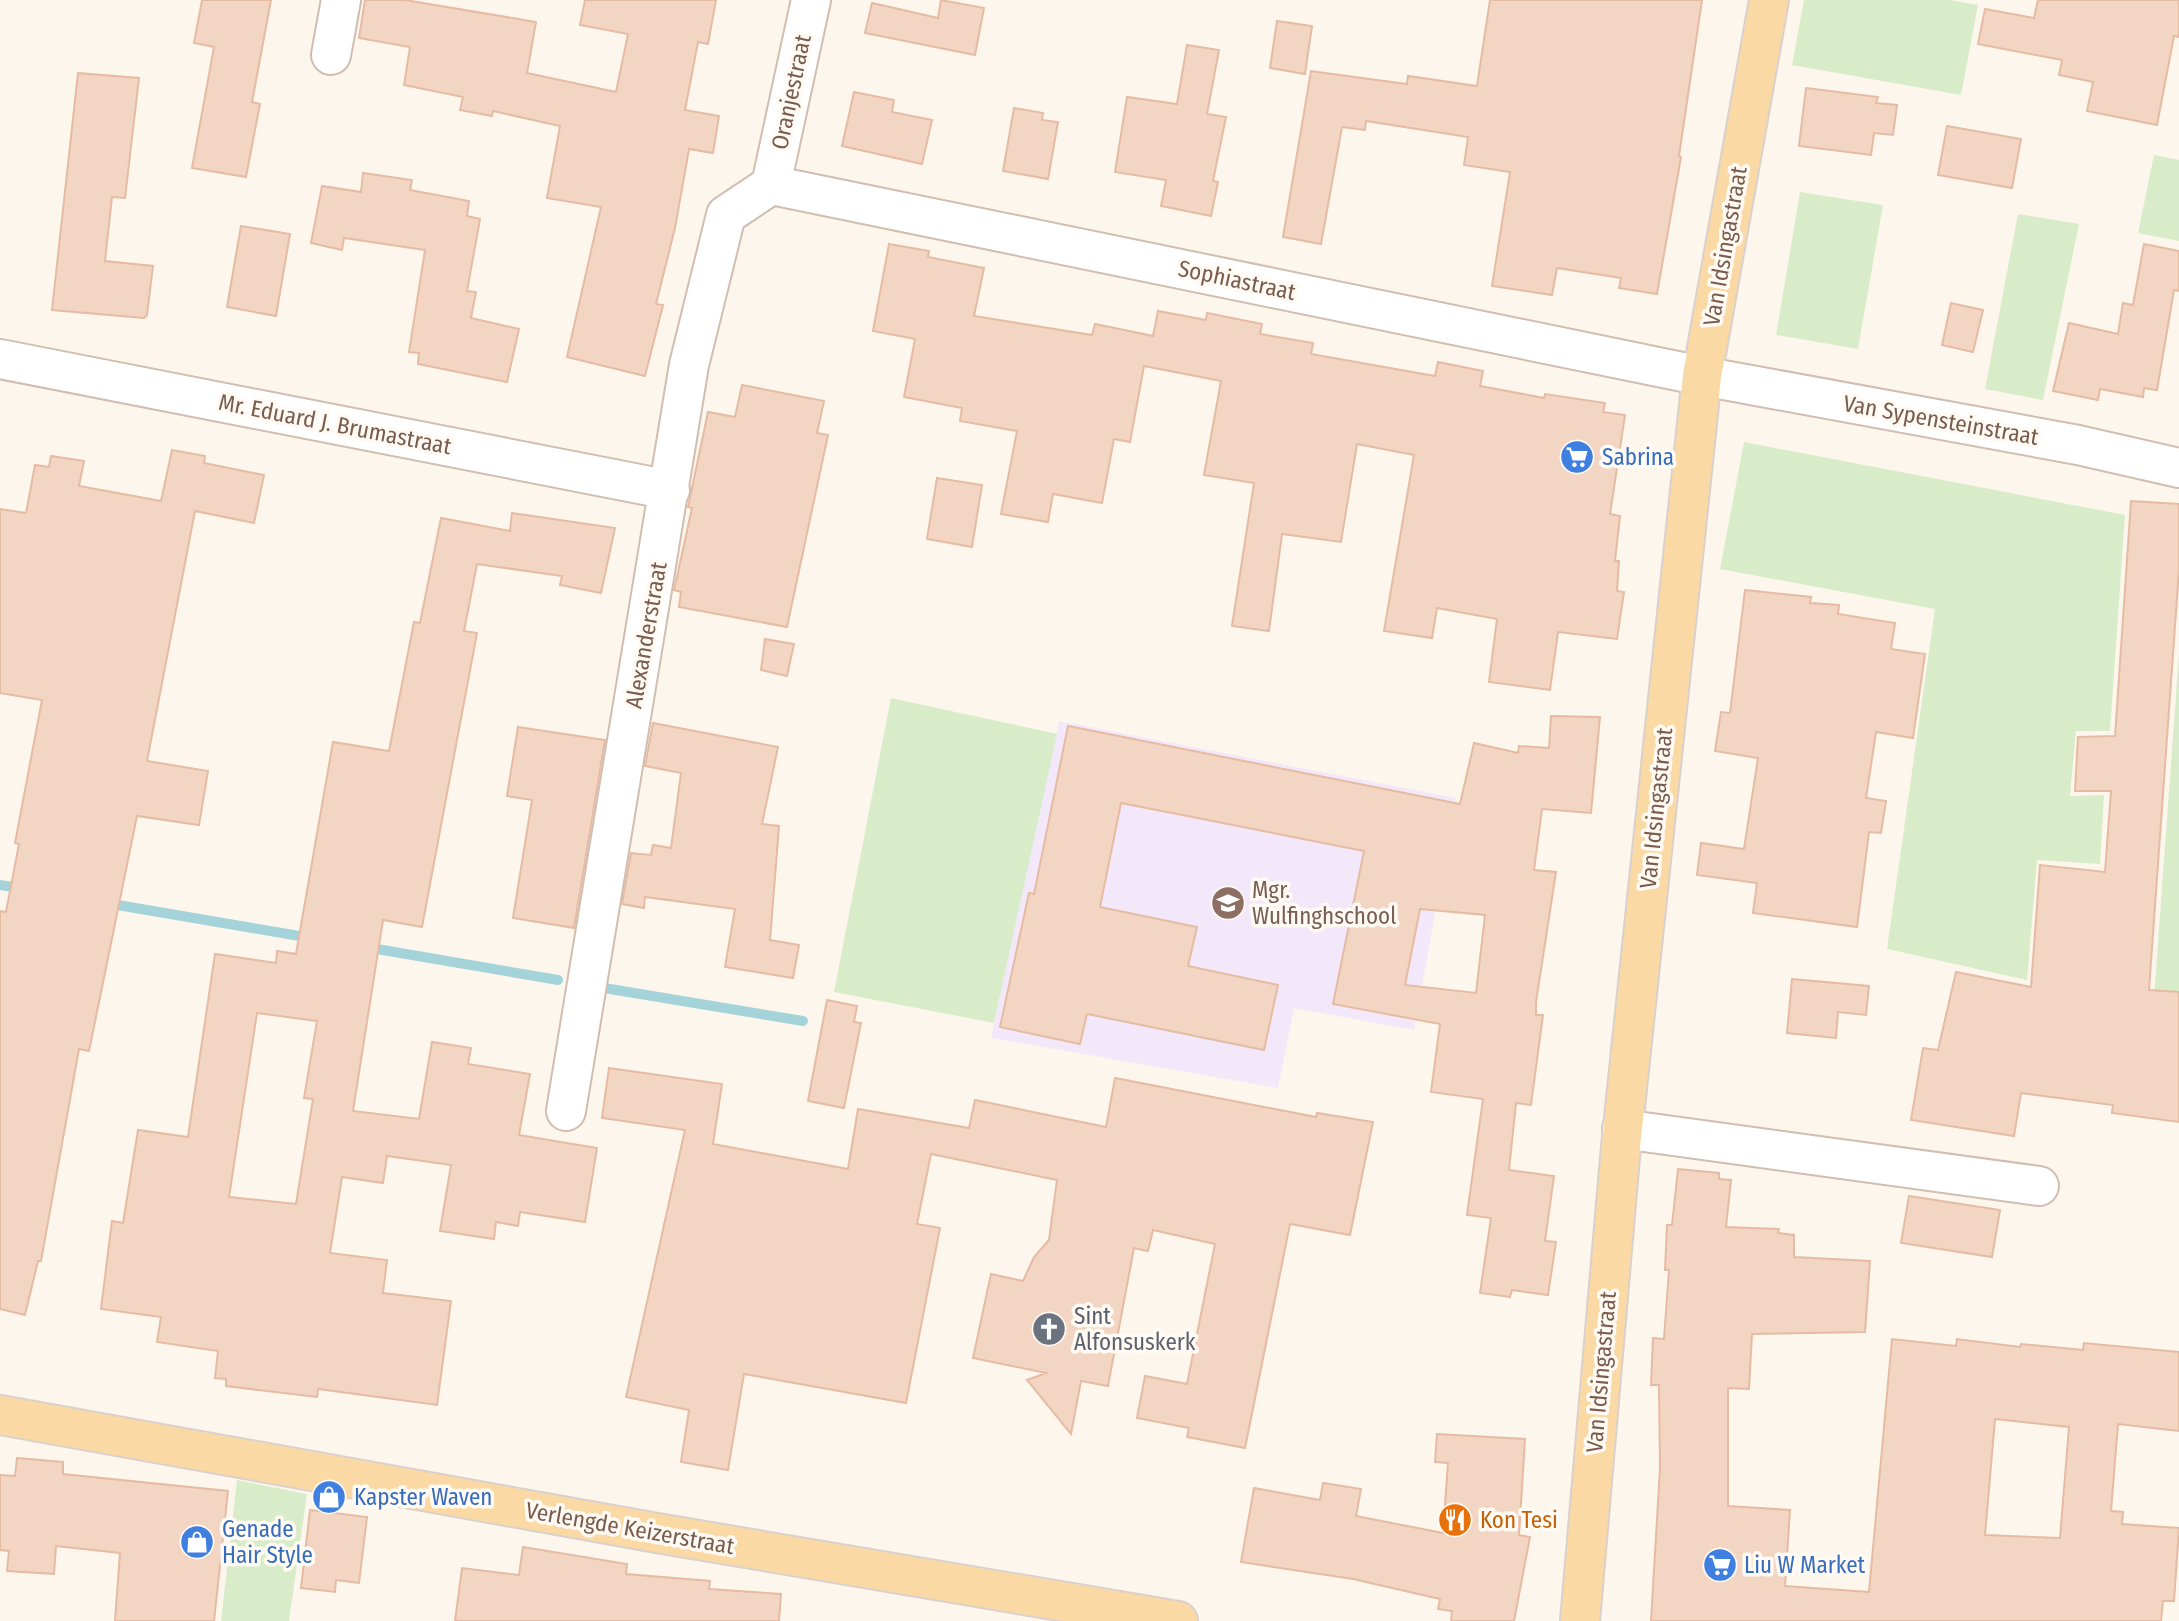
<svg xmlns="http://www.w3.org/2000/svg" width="2179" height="1621" font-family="'Fira Sans Condensed',sans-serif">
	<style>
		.education { fill: #f3e8fa }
		.green { fill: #d8ecc9 }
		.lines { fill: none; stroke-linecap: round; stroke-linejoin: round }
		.stream { stroke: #a5d3da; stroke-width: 10 }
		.building { fill: #f3d5c3; stroke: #e6bba3; stroke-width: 2; fill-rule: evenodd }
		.minor-casing { stroke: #d1beb0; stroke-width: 42 }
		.major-casing { stroke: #dad1cd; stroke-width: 42 }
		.minor { stroke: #fff; stroke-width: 38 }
		.major { stroke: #fbd9a5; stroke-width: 38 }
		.labels { text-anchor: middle; stroke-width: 7; stroke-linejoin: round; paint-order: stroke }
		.street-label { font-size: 23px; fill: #7a5c4d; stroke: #fffaf3 }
		.shop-label { font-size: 23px; fill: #366cbe; stroke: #fffaf3; text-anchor: start }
		.education-label { font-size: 23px; fill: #785e54; stroke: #fffaf3; text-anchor: start }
		.worship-label { font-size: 23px; fill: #5b616d; stroke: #fffaf3; text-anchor: start }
		.food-label { font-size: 23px; fill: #c56008; stroke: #fffaf3; text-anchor: start }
	</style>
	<rect width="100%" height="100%" fill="#fdf6ec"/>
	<path class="education" d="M1059,721L1456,798L1414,1030L1294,1008L1278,1088L991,1038Z"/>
	<path class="green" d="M1804,0H1950L1978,5L1961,95L1792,65Z
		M2154,155L2179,160V241L2138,233Z
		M1800,192L1883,205L1858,349L1776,335Z
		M2018,214L2079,224L2043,400L1985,389Z
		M1744,442L2125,515L2110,731H2076L2070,796L2104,795L2100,864L2037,860L2027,980L1887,949L1935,609L1720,569Z
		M2179,654V1017L2153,1011Z
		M891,698L1057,734L994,1023L834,992Z
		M237,1480L307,1494L289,1621H221Z"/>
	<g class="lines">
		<path class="stream" d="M0,885L25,889
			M106,903L311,938
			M365,947L558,980
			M604,988L803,1021"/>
	</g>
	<path class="building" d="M202,0H271L252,102L260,104L246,177L192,168L214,47L194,43Z
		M365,0H405L536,22L527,73L616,92L628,34L580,25L585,0H716L708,44L698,42L685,110L719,116L713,153L689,149L675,228L656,304L663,305L645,376L567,357L601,207L547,198L560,126L493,111L492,116L460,110L463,97L404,85L410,47L359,38Z
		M941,0L984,8L975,55L865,33L872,3L938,18Z
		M1490,0H1702L1679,156L1681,157L1657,294L1619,288L1621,278L1557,268L1552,295L1492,286L1510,172L1464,165L1468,137L1366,121L1365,130L1342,127L1321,244L1283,237L1311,71L1407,84L1408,76L1477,86Z
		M2038,0H2179V37L2174,36L2157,125L2087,111L2093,82L2059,75L2062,60L1978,44L1985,9L2034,18Z
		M1277,21L1312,26L1305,74L1270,68Z
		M1187,45L1219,50L1207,114L1226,117L1213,181L1218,182L1211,216L1161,206L1166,180L1115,172L1127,97L1177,104Z
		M78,73L139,78L125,198L112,197L105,261L153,266L147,315L144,318L52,310Z
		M1806,88L1878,97L1876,103L1897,105L1893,135L1874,133L1871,155L1799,146Z
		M854,92L894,100L892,112L932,120L922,164L842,146Z
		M1014,108L1043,113L1042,120L1058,122L1048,179L1003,171Z
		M1947,126L2021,139L2012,188L1938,175Z
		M363,173L412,180L410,190L469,201L467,216L480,219L467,291L476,292L471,318L519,329L507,382L418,364L419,353L409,352L425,250L344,238L342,250L311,243L322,186L361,192Z
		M241,226L290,234L276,316L227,307Z
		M889,244L929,251L928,257L984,268L974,316L1092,335L1095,324L1153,336L1158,311L1206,320L1207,313L1262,324L1260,334L1313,343L1311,354L1435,376L1438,362L1483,371L1480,386L1544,398L1545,394L1605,403L1603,412L1625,415L1610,514L1620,516L1615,561H1619L1617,591L1624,592L1617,639L1558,632L1550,690L1489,682L1497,619L1437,608L1432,638L1384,631L1414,455L1357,444L1341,542L1282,534L1269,631L1232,626L1254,483L1204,475L1221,381L1144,366L1130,442L1114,439L1102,503L1053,494L1048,522L1001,514L1017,431L960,421L962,408L904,397L915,339L873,331Z
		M2144,244L2179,251V291L2174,290L2157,390L2144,388L2143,397L2100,389L2098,400L2053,391L2069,323L2118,334L2123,303L2133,305Z
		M1951,303L1983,310L1973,352L1942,345Z
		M742,385L824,401L817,433L828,435L787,627L679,607L681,592L674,590L692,508L688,507L708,412L735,417Z
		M172,450L205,456L204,463L264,475L254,523L195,511L147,761L208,771L199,825L137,816L89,1051L79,1049L41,1261H38L25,1315L0,1309V911L6,912L19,844L15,843L42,700L0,693V509L26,513L35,465L49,467L51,456L84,461L79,486L161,501Z
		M937,478L982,485L972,547L927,539Z
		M2131,501L2179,504V570L2149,990L2179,992V1122L2112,1113L2113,1105L2021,1093L2014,1136L1911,1120L1923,1048L1938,1050L1956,972L2031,987L2040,865L2105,872L2111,791H2075L2078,737L2115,736Z
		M512,513L615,528L601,593L560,585L562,576L477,564L464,631L477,633L422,927L383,920L353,1111L419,1119L432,1042L471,1048L468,1064L530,1074L519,1135L597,1148L585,1222L520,1212L518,1226L496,1222L494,1239L440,1231L451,1165L387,1156L383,1183L342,1177L330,1253L387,1260L383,1293L451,1301L437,1405L318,1389L317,1397L226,1386V1379L215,1378L218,1351L157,1342L161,1317L101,1309L112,1221L123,1223L138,1130L188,1137L215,954L276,963L277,951L296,954L333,742L389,751L414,622L420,623L441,518L510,531ZM257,1013L317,1021L304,1098L313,1099L296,1204L229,1197Z
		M1745,590L1811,597L1810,603L1839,605L1838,614L1895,623L1891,649L1925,654L1913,738L1876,732L1866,798L1886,801L1881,833L1869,832L1857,927L1753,913L1757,883L1697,875L1701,843L1744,849L1758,758L1715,751L1721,712L1730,713Z
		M765,639L794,644L787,676L761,670Z
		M1551,716L1600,717L1591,813L1542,809L1534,870L1556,872L1536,1002V1015H1543L1531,1105L1516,1103L1509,1170L1554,1176L1545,1241L1556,1242L1548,1295L1512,1290L1510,1297L1480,1293L1491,1218L1467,1215L1483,1099L1431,1092L1440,1024L1333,1004L1364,851L1121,803L1100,907L1197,927L1188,966L1278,985L1264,1050L1087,1014L1080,1044L1000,1027L1029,893L1034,894L1068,726L1460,804L1474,743L1518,753L1519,746L1549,748ZM1420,909L1485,915L1476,993L1405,985Z
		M653,723L778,747L762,824L779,826L770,940L799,945L793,978L725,967L735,909L645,897L644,908L622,904L631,853L651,855L653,845L671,848L681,773L645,766Z
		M518,727L605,740L574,928L513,918L532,800L507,796Z
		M1792,979L1869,986L1866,1015L1838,1012L1836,1038L1787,1033Z
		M827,1000L857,1006L854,1022L861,1023L844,1108L808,1101Z
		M609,1068L722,1084L713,1144L848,1169L858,1109L969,1128L975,1100L1106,1127L1115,1078L1316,1117L1317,1113L1373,1122L1350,1235L1290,1224L1245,1448L1187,1437L1189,1428L1137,1418L1145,1376L1187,1384L1215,1244L1153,1230L1148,1251L1134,1248L1108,1386L1081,1381L1071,1434L1027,1380L1046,1373L973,1358L991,1274L1023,1281L1034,1257L1049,1240L1057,1180L931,1154L917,1224L940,1228L906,1403L744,1374L728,1470L681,1462L689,1410L626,1397L685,1130L602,1118Z
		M1678,1169L1719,1173V1179L1731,1180L1726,1227L1779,1229L1778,1233L1794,1235V1257L1870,1261L1865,1332L1752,1334L1749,1389L1728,1388V1506L1790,1510L1785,1586L1869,1592L1892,1339L1956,1346L1957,1339L2020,1347L2021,1344L2083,1350L2084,1343L2179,1352V1431L2118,1424L2111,1511L2123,1512L2122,1524L2179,1528L2174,1601H2163L2161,1621H1651L1660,1468L1659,1385H1651L1653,1338L1664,1339L1669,1270H1665L1667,1225H1672ZM1995,1419L2069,1427L2060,1538L1985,1535Z
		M1909,1196L2000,1210L1992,1257L1901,1243Z
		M1437,1434L1525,1439L1519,1535L1530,1537L1514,1621H1451L1452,1611L1438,1609L1440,1599L1353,1579L1241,1562L1254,1488L1320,1500L1323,1483L1361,1489L1356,1516L1443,1533L1448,1463L1435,1462Z
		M17,1458L63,1462V1474L228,1491L214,1621H115L120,1553L56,1546L54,1574L7,1571L9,1551L0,1550V1475L15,1476Z
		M310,1510L367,1517L359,1583L336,1580L335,1592L301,1588Z
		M523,1547L627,1564L626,1574L710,1581L709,1589L781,1594L779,1621H455L462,1568L519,1575Z"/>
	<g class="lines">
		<g class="minor-casing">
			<path id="minor" d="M331,55L341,0
				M771,185L1702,376L2078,445L2179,468
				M771,185L811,0
				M0,359L670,490
				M566,1111L689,365L726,215L771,185
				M1622,1129L2039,1186"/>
		</g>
		<g class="major-casing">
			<path id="major" d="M0,1415L657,1533L1178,1621
				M1580,1621L1621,1146L1702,376L1769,0"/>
		</g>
		<use href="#minor" class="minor"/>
		<use href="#major" class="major"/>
	</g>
	<defs>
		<g id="supermarket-disc" transform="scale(1.75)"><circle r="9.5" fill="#3f7fe0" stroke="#fffaf3"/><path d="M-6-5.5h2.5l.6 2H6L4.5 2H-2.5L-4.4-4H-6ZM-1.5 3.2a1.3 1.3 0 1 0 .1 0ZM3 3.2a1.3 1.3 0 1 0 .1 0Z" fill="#fff"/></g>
		<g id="school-disc" transform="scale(1.75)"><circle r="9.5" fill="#8d6e63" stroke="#fffaf3"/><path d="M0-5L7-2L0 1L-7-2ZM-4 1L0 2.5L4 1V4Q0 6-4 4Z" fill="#fff"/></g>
		<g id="church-disc" transform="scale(1.75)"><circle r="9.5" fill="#6b7280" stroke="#fffaf3"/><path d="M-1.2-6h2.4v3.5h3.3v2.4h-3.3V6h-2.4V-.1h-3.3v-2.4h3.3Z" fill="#fff"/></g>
		<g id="shop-disc" transform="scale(1.75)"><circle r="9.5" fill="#3f7fe0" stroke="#fffaf3"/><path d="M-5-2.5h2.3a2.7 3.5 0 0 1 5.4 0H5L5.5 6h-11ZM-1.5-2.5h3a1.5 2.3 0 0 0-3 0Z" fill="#fff"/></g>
		<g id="restaurant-disc" transform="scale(1.75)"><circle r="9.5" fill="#e8710a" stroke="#fffaf3"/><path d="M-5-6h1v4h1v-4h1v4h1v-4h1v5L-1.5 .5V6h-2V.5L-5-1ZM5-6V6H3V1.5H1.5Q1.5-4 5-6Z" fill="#fff"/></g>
	</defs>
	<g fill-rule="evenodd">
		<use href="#supermarket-disc" x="1577" y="457"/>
		<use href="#school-disc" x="1228" y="903"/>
		<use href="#church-disc" x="1049" y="1329"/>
		<use href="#shop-disc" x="329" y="1497"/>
		<use href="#restaurant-disc" x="1455" y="1520"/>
		<use href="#shop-disc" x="197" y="1542"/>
		<use href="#supermarket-disc" x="1720" y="1565"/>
	</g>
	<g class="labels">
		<g class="street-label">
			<text transform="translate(791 92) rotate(-78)" y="8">Oranjestraat</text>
			<text transform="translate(1725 246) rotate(-80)" y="8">Van Idsingastraat</text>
			<text transform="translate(1237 280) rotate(12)" y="8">Sophiastraat</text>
			<text transform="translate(1941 420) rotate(10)" y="8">Van Sypensteinstraat</text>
			<text transform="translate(335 424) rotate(11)" y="8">Mr. Eduard J. Brumastraat</text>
			<text transform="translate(646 635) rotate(-80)" y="8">Alexanderstraat</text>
			<text transform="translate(1656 808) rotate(-84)" y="8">Van Idsingastraat</text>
			<text transform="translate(1601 1372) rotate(-85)" y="8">Van Idsingastraat</text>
			<text transform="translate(630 1528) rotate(10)" y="8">Verlengde Keizerstraat</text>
		</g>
		<g class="shop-label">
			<text x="1602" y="465">Sabrina</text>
			<text x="354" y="1505">Kapster Waven</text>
			<text x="222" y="1537">Genade<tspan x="222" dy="26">Hair Style</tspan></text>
			<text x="1744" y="1573">Liu W Market</text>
		</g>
		<g class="education-label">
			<text x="1252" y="898">Mgr.<tspan x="1252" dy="26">Wulfinghschool</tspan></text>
		</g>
		<g class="worship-label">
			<text x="1074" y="1324">Sint<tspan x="1074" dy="26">Alfonsuskerk</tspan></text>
		</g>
		<g class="food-label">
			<text x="1480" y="1528">Kon Tesi</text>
		</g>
	</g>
</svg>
